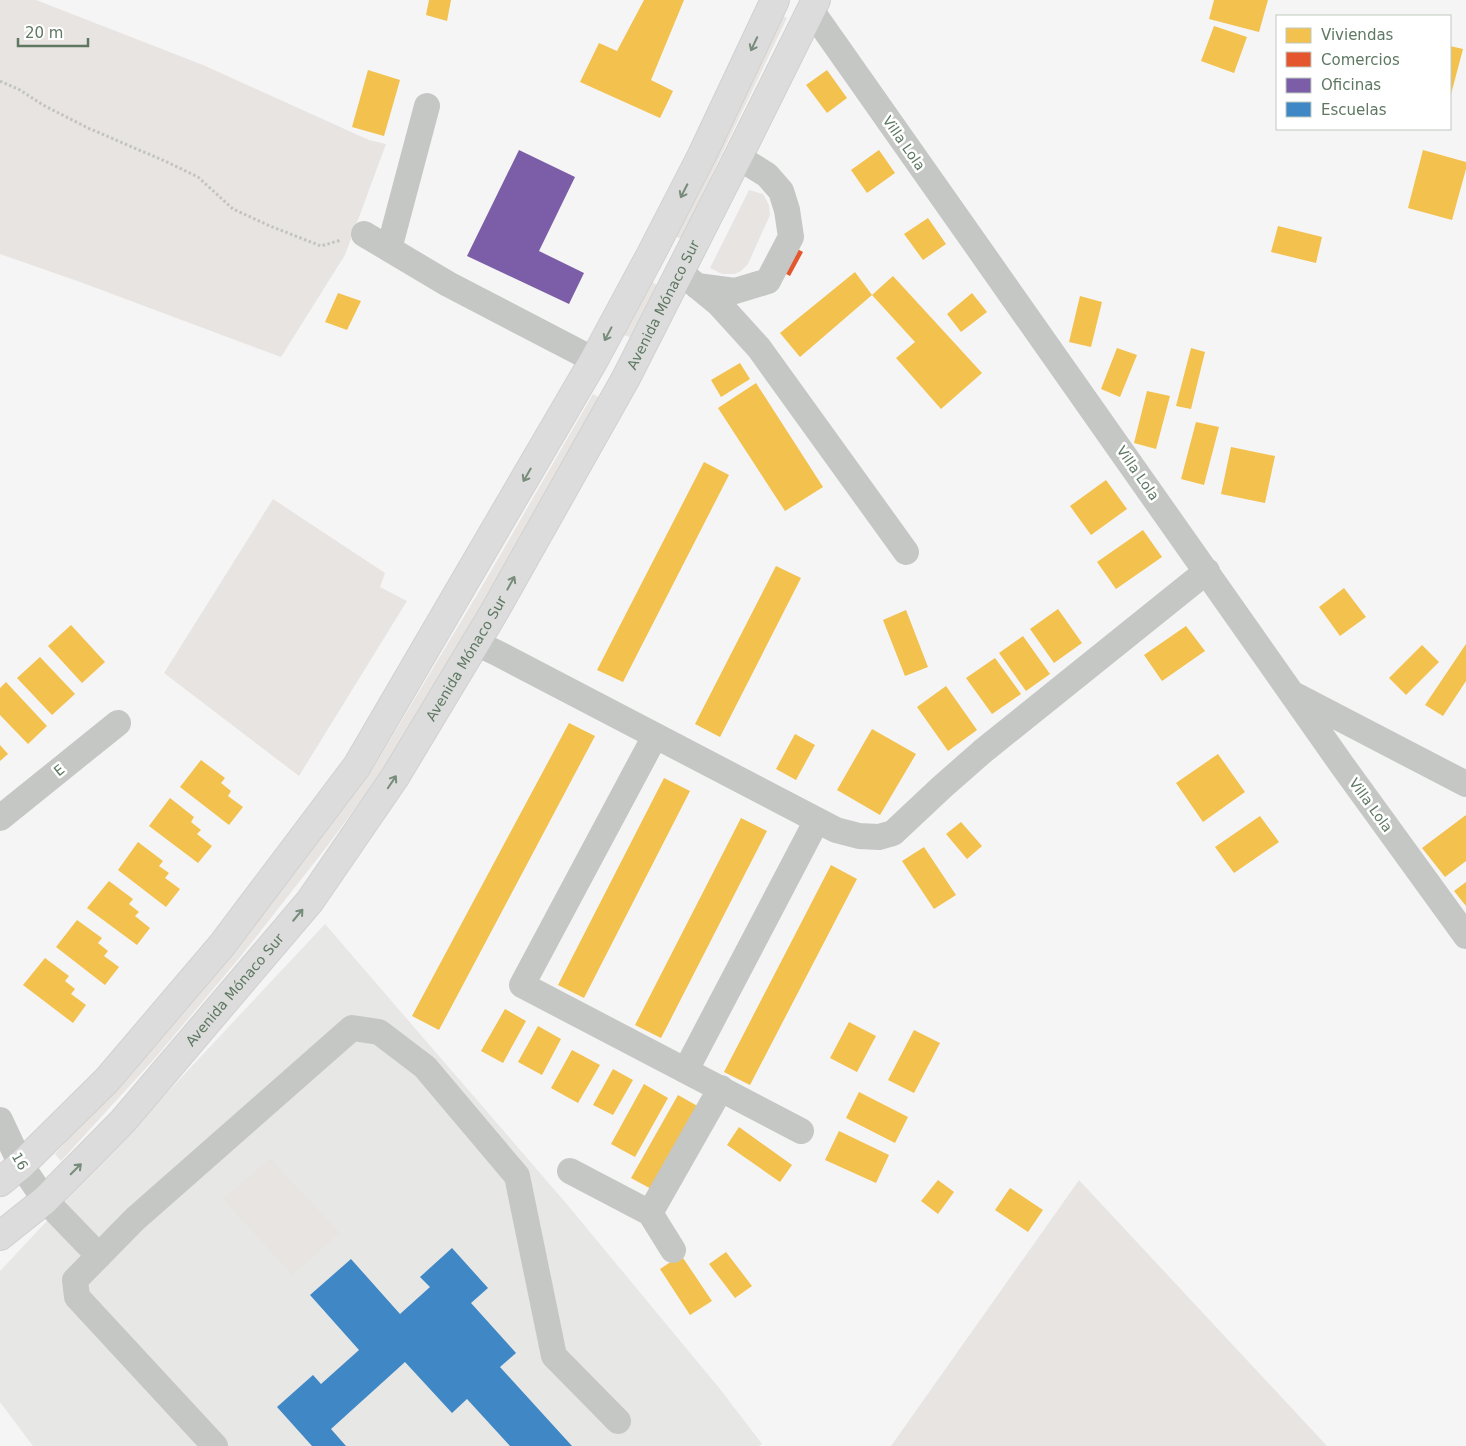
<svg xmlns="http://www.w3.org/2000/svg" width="1466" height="1446" font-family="'DejaVu Sans',sans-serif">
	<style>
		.built { fill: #e7e7e6 }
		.green { fill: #e8e4e2 }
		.homes { fill: #f2c14e }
		.shops { fill: #e4572e }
		.offices { fill: #7b5ea7 }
		.schools { fill: #3f88c5 }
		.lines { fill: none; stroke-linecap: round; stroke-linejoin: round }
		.major-casing { stroke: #d0d1d0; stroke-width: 30 }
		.path { stroke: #c2c4c2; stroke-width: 3; stroke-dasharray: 2.5 2.5; stroke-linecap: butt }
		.minor { stroke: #c5c7c5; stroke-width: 26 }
		.major { stroke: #dcdcdc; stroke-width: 28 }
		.oneway { stroke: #778c7a }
		.labels { text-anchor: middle; stroke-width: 5; stroke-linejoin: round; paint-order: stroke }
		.street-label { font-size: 14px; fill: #5e7862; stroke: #fff }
	</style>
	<rect width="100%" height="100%" fill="#f6f5f5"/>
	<path class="built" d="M325,924L565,1202L720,1389L762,1444L759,1446H33L0,1402V1271Z"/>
	<path class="green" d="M0,0H36L203,65L369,140L386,144L345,255L281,357L80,282L0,254Z
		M781,15L787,18L681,239L675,236Z
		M749,190L763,194L769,205L770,215L748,264L741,271L735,274H722L710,268Z
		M652,282L659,286L630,337L623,335Z
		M593,394L600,398L491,591L377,779L325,849L241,956L156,1057L61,1161L55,1154L236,950L316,841L372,770L484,583Z
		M273,499L385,573L380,587L407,601L299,776L164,673Z
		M270,1158L340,1233L292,1275L223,1199Z
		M1079,1180L1327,1446H891Z"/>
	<path class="homes" d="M429,0H451L447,21L426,15Z
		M644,0H684L651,80L673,91L660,118L580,82L599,43L617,51Z
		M1214,0H1268L1259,32L1209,19Z
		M1214,26L1247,37L1234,73L1201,61Z
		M1450,46L1463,49L1450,98Z
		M368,70L400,80L384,136L352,127Z
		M827,70L847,98L827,113L806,85Z
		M879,150L895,173L867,193L851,170Z
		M1423,150L1466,162V169L1452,220L1408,208Z
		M928,218L946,244L923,260L904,234Z
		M1278,226L1322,237L1316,263L1271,252Z
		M855,272L872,295L800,357L780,333Z
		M893,276L982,373L941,409L896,358L915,342L872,295Z
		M338,293L361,301L347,330L325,322Z
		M972,293L987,312L961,332L947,314Z
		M1080,296L1102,302L1091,347L1069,342Z
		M1117,348L1137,355L1120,397L1101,389Z
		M1191,348L1205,352L1191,409L1176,406Z
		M740,363L750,379L721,397L711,380Z
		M756,383L823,487L785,511L718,408Z
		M1147,391L1170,396L1156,449L1134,443Z
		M1196,422L1219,427L1204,485L1181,479Z
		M1231,447L1275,456L1265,503L1221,494Z
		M704,462L729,475L623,682L597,670Z
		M1106,480L1127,509L1091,535L1070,506Z
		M1143,530L1162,557L1116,589L1097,562Z
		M776,566L801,578L720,737L695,724Z
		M1344,588L1366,617L1340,636L1319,607Z
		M1058,609L1082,643L1054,663L1030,629Z
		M906,610L928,667L905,676L883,620Z
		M71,625L105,662L82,683L48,646Z
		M1186,626L1205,651L1162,681L1144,655Z
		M1023,636L1050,674L1026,691L999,653Z
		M1466,644V681L1443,716L1425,705Z
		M1422,645L1439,662L1406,695L1389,678Z
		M40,657L75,694L52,715L17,678Z
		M995,658L1021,694L992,714L966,678Z
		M6,682L47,726L28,744L0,715V688Z
		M946,686L977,730L948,751L917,707Z
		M569,723L595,736L439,1030L412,1016Z
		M872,729L916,754L880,815L837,790Z
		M795,734L815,745L796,780L776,769Z
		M0,745L8,754L0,761Z
		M1218,754L1245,792L1203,822L1176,783Z
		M201,760L225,778L221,783L231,791L228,796L243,807L229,825L180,787Z
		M664,778L690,791L584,998L558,985Z
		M170,798L194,817L191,822L201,830L197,834L212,846L198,863L149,826Z
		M1466,815V861L1445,877L1422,848Z
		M1260,816L1279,842L1234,873L1215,847Z
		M741,818L767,831L661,1038L635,1025Z
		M961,822L982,846L967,859L946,834Z
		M138,842L163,861L159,866L169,873L165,878L180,889L166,907L118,870Z
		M924,847L956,895L934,909L902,861Z
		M831,865L857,879L750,1085L724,1072Z
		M109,881L133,899L129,904L139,912L135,916L150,928L137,945L87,908Z
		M1466,882V906L1454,891Z
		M77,920L102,938L98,943L108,951L104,956L119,967L105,985L56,947Z
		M45,958L69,976L65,981L75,989L71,994L86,1005L73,1023L23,985Z
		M505,1009L526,1021L503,1063L481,1051Z
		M849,1022L876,1036L857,1072L830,1058Z
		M538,1026L561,1039L542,1075L518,1062Z
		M914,1030L940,1043L914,1093L888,1080Z
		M572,1050L600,1065L578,1103L551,1088Z
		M613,1069L633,1080L613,1115L593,1105Z
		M644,1084L668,1098L635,1157L611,1144Z
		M859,1092L908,1117L895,1143L846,1118Z
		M678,1095L701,1108L655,1191L631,1178Z
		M739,1127L792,1165L780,1182L727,1145Z
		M839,1131L889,1155L876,1183L825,1160Z
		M938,1180L954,1192L938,1214L921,1201Z
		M1010,1188L1043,1210L1028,1232L995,1210Z
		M726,1252L752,1286L735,1298L709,1264Z
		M681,1255L712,1301L690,1315L660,1269Z"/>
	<path class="shops" d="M781,240L803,252L790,276L767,264Z"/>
	<path class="offices" d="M519,150L575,177L539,251L584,273L569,304L467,256Z"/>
	<path class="schools" d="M452,1248L488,1288L471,1303L516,1353L500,1367L572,1446H510L467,1399L452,1413L405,1362L331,1429L346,1446H312L277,1407L313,1375L321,1384L359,1350L310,1295L351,1259L400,1314L430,1287L420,1277Z"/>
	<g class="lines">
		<g class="major-casing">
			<g id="major">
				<path d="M0,1182L21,1165L107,1080L222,945L357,766L594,360L650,256L702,155L775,0"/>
				<path id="s1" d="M0,1236L45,1200L123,1121L310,901L395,777L493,614L626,378L738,157L816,0"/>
			</g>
		</g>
		<path class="path" d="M0,81L20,90L43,105L88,128L167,162L198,177L233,209L270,226L321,246L341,240"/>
		<path class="minor" d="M811,10L1342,765L1466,936
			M364,234L448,284L594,360
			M389,249L427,106
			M680,272L719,304L759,348L906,552
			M697,286L735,291L768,281L791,237L787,210L781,191L767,175L738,157
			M476,643L497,653L836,830L859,836L879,837L893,833L942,787L983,751L1207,571
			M1295,695L1466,784
			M655,736L522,985L801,1131
			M0,818L118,723
			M686,1070L817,820
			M0,1120L21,1165L45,1200L99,1256
			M570,1171L650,1213L673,1250
			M650,1213L721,1088
			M215,1446L77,1297L75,1280L135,1219L352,1028L379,1032L425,1067L517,1176L554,1356L618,1421"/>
		<use href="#major" class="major"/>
	</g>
	<defs><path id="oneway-shaft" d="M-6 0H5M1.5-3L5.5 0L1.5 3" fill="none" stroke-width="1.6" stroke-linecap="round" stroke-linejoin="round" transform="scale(1.25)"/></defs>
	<g class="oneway">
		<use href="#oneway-shaft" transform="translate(754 44) rotate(115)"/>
		<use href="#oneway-shaft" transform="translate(684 191) rotate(117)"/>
		<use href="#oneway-shaft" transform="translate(608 334) rotate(118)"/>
		<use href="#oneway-shaft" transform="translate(527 475) rotate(120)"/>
		<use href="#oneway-shaft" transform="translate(511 583) rotate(-61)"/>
		<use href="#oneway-shaft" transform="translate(392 782) rotate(-56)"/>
		<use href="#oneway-shaft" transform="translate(298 915) rotate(-50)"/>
		<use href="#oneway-shaft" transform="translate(76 1169) rotate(-45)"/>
	</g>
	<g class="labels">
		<g class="street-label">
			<text transform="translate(904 143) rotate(55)" y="5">Villa Lola</text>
			<text dy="5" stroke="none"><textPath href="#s1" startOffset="1151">Avenida Mónaco Sur</textPath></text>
			<text transform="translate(1138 473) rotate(55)" y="5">Villa Lola</text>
			<text dy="5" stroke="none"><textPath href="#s1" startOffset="746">Avenida Mónaco Sur</textPath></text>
			<text transform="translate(59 770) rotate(-39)" y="5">E</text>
			<text transform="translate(1371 805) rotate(54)" y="5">Villa Lola</text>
			<text dy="5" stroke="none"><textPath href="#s1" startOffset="341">Avenida Mónaco Sur</textPath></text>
			<text transform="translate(20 1161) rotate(61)" y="5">16</text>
		</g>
	</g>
	<rect x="1276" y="15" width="175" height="115" fill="#ffffff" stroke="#bfc9c0"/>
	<rect x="1286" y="28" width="25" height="15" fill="#f2c14e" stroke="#bfc9c0"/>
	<text x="1321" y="40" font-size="15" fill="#5e7862">Viviendas</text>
	<rect x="1286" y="52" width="25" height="15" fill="#e4572e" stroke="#bfc9c0"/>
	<text x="1321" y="65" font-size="15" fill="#5e7862">Comercios</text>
	<rect x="1286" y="78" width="25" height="15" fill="#7b5ea7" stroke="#bfc9c0"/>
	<text x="1321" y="90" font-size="15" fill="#5e7862">Oficinas</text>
	<rect x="1286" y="102" width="25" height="15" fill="#3f88c5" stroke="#bfc9c0"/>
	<text x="1321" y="115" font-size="15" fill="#5e7862">Escuelas</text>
	<path d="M18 38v8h70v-8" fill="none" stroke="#5e7862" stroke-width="2.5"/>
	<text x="25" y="38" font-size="15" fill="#5e7862" stroke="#ffffff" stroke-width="4" paint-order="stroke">20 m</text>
</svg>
